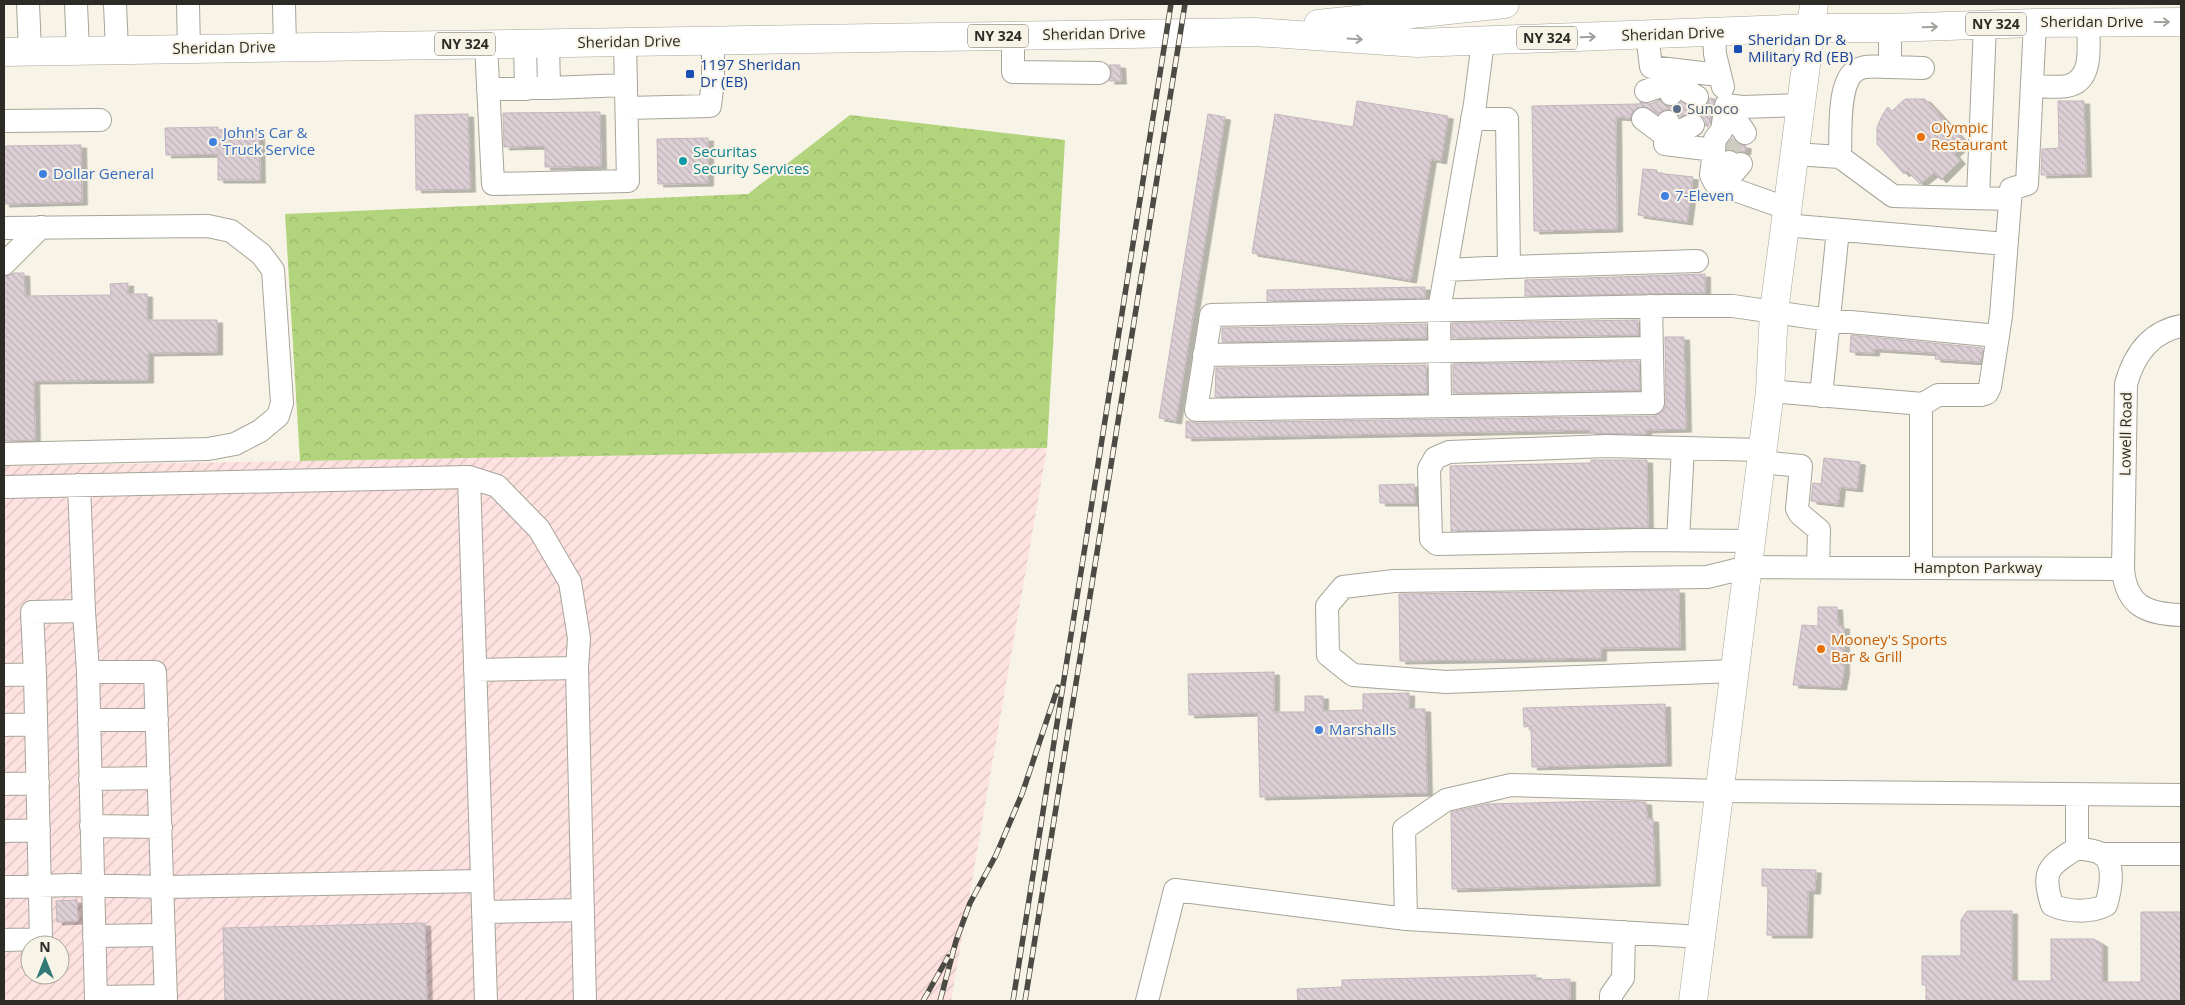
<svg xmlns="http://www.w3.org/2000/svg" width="2185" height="1005" font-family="'Open Sans',sans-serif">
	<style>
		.industrial { fill: url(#industrial-furrows); fill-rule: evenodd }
		.forest { fill: url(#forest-crowns) }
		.building { fill: url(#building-back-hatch); stroke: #c3b6bd; filter: url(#shadow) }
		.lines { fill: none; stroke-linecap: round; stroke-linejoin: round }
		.minor-tunnel { stroke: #cecbc0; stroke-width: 22; stroke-dasharray: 22 11; stroke-linecap: butt }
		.minor-casing { stroke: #a7a499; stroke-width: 24 }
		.major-casing { stroke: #a7a499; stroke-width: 29 }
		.minor { stroke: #fff; stroke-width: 22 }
		.major { stroke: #fff; stroke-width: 28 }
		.rail-casing { stroke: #4c4a44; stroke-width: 5.5 }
		.rail { stroke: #f7f3e7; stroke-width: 4; stroke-dasharray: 11; stroke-linecap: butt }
		.oneway { stroke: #a0a09d }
		.transit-dot { fill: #1a4fb4; stroke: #f7f3e7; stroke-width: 2 }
		.service-dot { fill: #5c6f8a; stroke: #f7f3e7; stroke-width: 2 }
		.food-dot { fill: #e8710a; stroke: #f7f3e7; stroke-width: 2 }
		.shop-dot { fill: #3f7fe0; stroke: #f7f3e7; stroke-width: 2 }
		.culture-dot { fill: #0f9aa8; stroke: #f7f3e7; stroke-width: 2 }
		.labels { text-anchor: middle; stroke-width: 4; stroke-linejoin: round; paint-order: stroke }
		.shield { fill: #f7f3e7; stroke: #696760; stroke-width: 1 }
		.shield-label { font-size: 14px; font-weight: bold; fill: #2c2b26 }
		.street-label { font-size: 15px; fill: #2c2b26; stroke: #f7f3e7 }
		.transit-label { font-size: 15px; fill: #164399; stroke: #f7f3e7; text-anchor: start }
		.service-label { font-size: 15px; fill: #4e5e75; stroke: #f7f3e7; text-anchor: start }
		.food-label { font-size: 15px; fill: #c56008; stroke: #f7f3e7; text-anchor: start }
		.shop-label { font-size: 15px; fill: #366cbe; stroke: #f7f3e7; text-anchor: start }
		.culture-label { font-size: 15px; fill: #0d838f; stroke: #f7f3e7; text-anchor: start }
	</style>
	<defs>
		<pattern id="industrial-furrows" width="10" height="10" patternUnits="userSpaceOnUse" patternTransform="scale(1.25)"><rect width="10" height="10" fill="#fde2e1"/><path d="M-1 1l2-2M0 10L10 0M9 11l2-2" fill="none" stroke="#d9c2c1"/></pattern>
		<pattern id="forest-crowns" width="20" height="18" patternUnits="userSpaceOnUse" patternTransform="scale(1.25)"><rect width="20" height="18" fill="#b2d47d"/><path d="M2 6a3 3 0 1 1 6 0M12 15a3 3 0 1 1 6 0" fill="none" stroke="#99b66c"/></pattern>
		<pattern id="building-back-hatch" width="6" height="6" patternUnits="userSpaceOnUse" patternTransform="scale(1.25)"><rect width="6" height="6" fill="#dccfd5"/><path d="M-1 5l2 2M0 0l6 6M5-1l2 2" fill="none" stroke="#bdb2b7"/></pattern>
		<filter id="shadow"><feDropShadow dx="5.5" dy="3" stdDeviation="0" flood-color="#0004"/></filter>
	</defs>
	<rect width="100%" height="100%" fill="#f7f3e7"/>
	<path class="industrial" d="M1047,448L951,1001H4V466ZM30,945H60V975H30Z"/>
	<path class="forest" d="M850,115L1065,140L1047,448L300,461L285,214L748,194Z"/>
	<path class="building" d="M1109,65H1120L1121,81H1109L1112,74Z
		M1710,98L1715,99L1708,127L1706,126L1705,120L1701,115L1695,112L1680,117L1670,109L1664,110L1658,114L1644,106L1633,111L1630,118L1616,117L1617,229L1534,231L1532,106L1640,104V102L1650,104L1660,100L1668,107L1675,106L1681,102L1697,110L1704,108Z
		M1905,99H1925L1966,143L1954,154L1960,161L1941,180L1934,173L1920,184L1907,171L1904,174L1877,144V127L1883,114L1888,107L1892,111Z
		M1357,101L1448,116L1441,161L1431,159L1411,280L1252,253L1275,114L1353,127Z
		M2058,101H2084L2086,174L2041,175L2042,149L2059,148Z
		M600,112L601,166L545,167V146L504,147L503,113Z
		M468,114L470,189L416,190L415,115Z
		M1208,114L1225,117L1176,421L1159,418Z
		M218,127V130L259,129L260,180H218V154L166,155L165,128Z
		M708,138V183L658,184L657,139Z
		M1732,138L1739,144L1746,146L1745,152L1727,149L1728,144Z
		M81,145L82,202L4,204V146Z
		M1643,169L1657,170V173L1693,177L1687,222L1638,215Z
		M14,273H24L25,296L111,295L110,284L128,283V294H147V320H217V352L148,353V380L34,381L35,440L4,441V277Z
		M1705,274V293L1525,296V280Z
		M1425,287V298L1267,301V290Z
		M1638,320V335L1452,338V323Z
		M1426,324V338L1222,342V328Z
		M1851,335L1983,348L1981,362L1935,359L1936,353L1874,349V353L1850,352Z
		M1665,337H1684L1686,429L1646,430V434L1590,433V430L1186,438V421L1196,423L1654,416L1664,410L1666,403Z
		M1639,361L1640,390L1453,393V364Z
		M1426,365L1427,393L1215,397L1216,368Z
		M1824,458L1860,462L1857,489L1840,487L1838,504L1811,501L1813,483L1821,484Z
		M1591,460H1647L1648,527L1451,531L1450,466L1591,463Z
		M1414,484L1415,503H1380L1379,485Z
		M1679,590L1680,647L1601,648V658L1400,661L1399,594Z
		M1818,607H1837L1838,626H1844V672L1841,687L1793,685L1802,625L1818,626Z
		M1274,672V712H1305V696H1323V711L1363,710V694L1409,693V709H1425L1427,793L1260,797L1258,713L1189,715L1188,674Z
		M1665,704L1666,763L1532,767L1531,726L1524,727L1523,708Z
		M1607,801L1646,802L1647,819H1653L1655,883L1452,889L1451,812L1487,804Z
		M1762,869L1816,870L1815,891H1808L1807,935H1767L1768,886H1762Z
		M77,900L78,921L57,922L56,901Z
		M1967,911H2012V981H2051V939H2094L2102,944V982H2141V912H2181V1001H1926V985H1922V956H1961V920Z
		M425,923L427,1001H225L223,928Z
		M1536,975V980L1570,979V1001H1298L1297,989L1342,987V980Z"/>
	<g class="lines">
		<path class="minor-tunnel" d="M1729,162L1731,132"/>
		<g class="minor-casing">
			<path id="minor" d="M28,4L30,51
				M76,4L78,51
				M115,4L117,50
				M188,4L189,49
				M284,5L285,47
				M1714,33L1715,54L1723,87
				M1647,34L1651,67L1719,75
				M1013,36V72L1099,73
				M486,44L493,184L628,181L625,42
				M1890,67L1923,68
				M2032,86C2043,86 2056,88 2067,86C2095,81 2088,42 2088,22
				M535,88H549L548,43
				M549,88L626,85
				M488,89H526L525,43
				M1646,91L1673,82L1675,71
				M1671,94L1673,82L1697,97
				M627,108L710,106L713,81V41
				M1643,119L1667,137L1693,125
				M4,121L100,120
				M1668,122L1665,144L1714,150
				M1739,124L1745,133
				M1794,154L1840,157L1893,196L2010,199
				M1840,157C1841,136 1837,84 1855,71C1865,64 1879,67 1890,67V28
				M1729,162L1734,172L1741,164
				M1978,198L1985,24
				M1786,208L1715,183L1711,175L1714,150L1715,139L1722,130L1726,105L1742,107L1800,105
				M1784,225L2006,244
				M4,228L208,226L231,231L261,254L273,270L282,403L278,416L260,431L235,444L208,449L4,454
				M4,264L41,227
				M1509,267L1697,261
				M1446,270L1509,267L1507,119H1472
				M1651,306L1653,403L1196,410L1211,315L1667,306H1733L1829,320L1998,336
				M2181,326C2150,332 2134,355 2126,384L2123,569C2126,606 2147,614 2181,615
				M1204,355L1652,348
				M1770,391L1923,404
				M1821,396L1838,230
				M1440,406L1439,310L1475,104L1483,41
				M1761,462L1801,466L1797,509L1800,514L1819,530L1818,567
				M469,477L497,486L539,529L570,582L579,638L577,668
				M4,487L469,477L486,1001
				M1678,540L1683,448
				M1751,541L1641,540L1437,544L1431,539L1429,469L1435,458L1449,452L1606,446L1762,450
				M1921,568V411L1923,404L1938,395H1981L1987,393L1990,387L2001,316L2011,189L2027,184L2035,23
				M84,611L88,672
				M475,670L577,668L585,1001
				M1735,671L1446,682L1353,675L1328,655L1327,606L1343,587L1394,581L1707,577L1748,567L2123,569
				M35,674L32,612L84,611L79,485
				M4,675L35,674L41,939L4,940
				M89,720H157
				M4,725L36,724
				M90,779L159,778
				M4,784L38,783
				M2077,794V848C2049,866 2041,870 2052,905C2067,912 2091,913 2106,905C2110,892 2117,861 2100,853C2093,850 2084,849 2077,848
				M91,826L161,827
				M4,831L39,830
				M2101,854H2181
				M4,887L72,885L167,887L482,881
				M483,912L583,910
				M1406,919L1404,829L1446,800L1511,785L1720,791L2181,795
				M94,936L164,935
				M96,997L166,996
				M96,1001L88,672H155L166,1001
				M1147,1001L1175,890L1406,919L1701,937
				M1611,1001V995L1623,978L1624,932"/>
		</g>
		<g class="major-casing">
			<path id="major" d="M1318,24L1505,4
				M4,52L1254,32L1417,43L1811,28H1890L2035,23L2181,22
				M1693,1001L1770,391L1774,311L1814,4"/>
		</g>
		<use href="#minor" class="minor"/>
		<use href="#major" class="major"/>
		<g class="rail-casing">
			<path id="rail" d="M923,1001L948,957
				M940,1001L956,941L970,903L996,855L1022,794L1058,687
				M1013,1001L1171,4
				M1025,1001L1185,4"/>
		</g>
		<use href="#rail" class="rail"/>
	</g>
	<defs><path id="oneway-shaft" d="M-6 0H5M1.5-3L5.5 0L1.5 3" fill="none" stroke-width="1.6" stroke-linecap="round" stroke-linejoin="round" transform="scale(1.25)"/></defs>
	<g class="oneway">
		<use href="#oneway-shaft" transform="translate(2162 22)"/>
		<use href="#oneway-shaft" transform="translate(1930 27) rotate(-2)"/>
		<use href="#oneway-shaft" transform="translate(1588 37) rotate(-2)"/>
		<use href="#oneway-shaft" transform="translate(1355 39) rotate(4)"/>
	</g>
	<g class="transit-dot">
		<rect x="1733" y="44" width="10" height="10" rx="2.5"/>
		<rect x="685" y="69" width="10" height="10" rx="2.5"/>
	</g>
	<circle class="service-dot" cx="1677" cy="109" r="5"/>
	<g class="food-dot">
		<circle cx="1921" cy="137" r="5"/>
		<circle cx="1821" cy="649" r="5"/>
	</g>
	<g class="shop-dot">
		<circle cx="213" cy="142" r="5"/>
		<circle cx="43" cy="174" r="5"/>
		<circle cx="1665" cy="196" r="5"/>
		<circle cx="1319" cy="730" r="5"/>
	</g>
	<circle class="culture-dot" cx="683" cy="161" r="5"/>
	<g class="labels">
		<g class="shield">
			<rect x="1966" y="12.5" width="60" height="23" rx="4"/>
			<rect x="968" y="24.5" width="60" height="23" rx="4"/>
			<rect x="1517" y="26.5" width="60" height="23" rx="4"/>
			<rect x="435" y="32.5" width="60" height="23" rx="4"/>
		</g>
		<g class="shield-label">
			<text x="1996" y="29">NY 324</text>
			<text x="998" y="41">NY 324</text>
			<text x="1547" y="43">NY 324</text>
			<text x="465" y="49">NY 324</text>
		</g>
		<g class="street-label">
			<text x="2092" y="27">Sheridan Drive</text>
			<text transform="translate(1094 34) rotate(-1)" y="5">Sheridan Drive</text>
			<text transform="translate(1673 34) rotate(-2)" y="5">Sheridan Drive</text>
			<text transform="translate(629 42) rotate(-1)" y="5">Sheridan Drive</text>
			<text transform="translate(224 48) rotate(-1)" y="5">Sheridan Drive</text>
			<text transform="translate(2126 434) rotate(-89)" y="5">Lowell Road</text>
			<text x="1978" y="573">Hampton Parkway</text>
		</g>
		<g class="transit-label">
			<text x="1748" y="45">Sheridan Dr &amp;<tspan x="1748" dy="17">Military Rd (EB)</tspan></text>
			<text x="700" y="70">1197 Sheridan<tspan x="700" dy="17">Dr (EB)</tspan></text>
		</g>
		<g class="service-label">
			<text x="1687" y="114">Sunoco</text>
		</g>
		<g class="food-label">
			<text x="1931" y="133">Olympic<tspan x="1931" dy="17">Restaurant</tspan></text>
			<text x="1831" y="645">Mooney's Sports<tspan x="1831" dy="17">Bar &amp; Grill</tspan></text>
		</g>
		<g class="shop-label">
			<text x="223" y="138">John's Car &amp;<tspan x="223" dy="17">Truck Service</tspan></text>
			<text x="53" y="179">Dollar General</text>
			<text x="1675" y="201">7-Eleven</text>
			<text x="1329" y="735">Marshalls</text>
		</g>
		<g class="culture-label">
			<text x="693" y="157">Securitas<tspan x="693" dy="17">Security Services</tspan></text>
		</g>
	</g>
	<rect width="2185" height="1005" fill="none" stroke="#2c2b26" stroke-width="10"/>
	<g transform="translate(45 960)"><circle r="24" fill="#f7f3e7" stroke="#a6a39a"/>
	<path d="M0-4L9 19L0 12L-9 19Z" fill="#307974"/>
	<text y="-8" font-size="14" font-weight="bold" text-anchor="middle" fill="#2c2b26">N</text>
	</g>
</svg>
